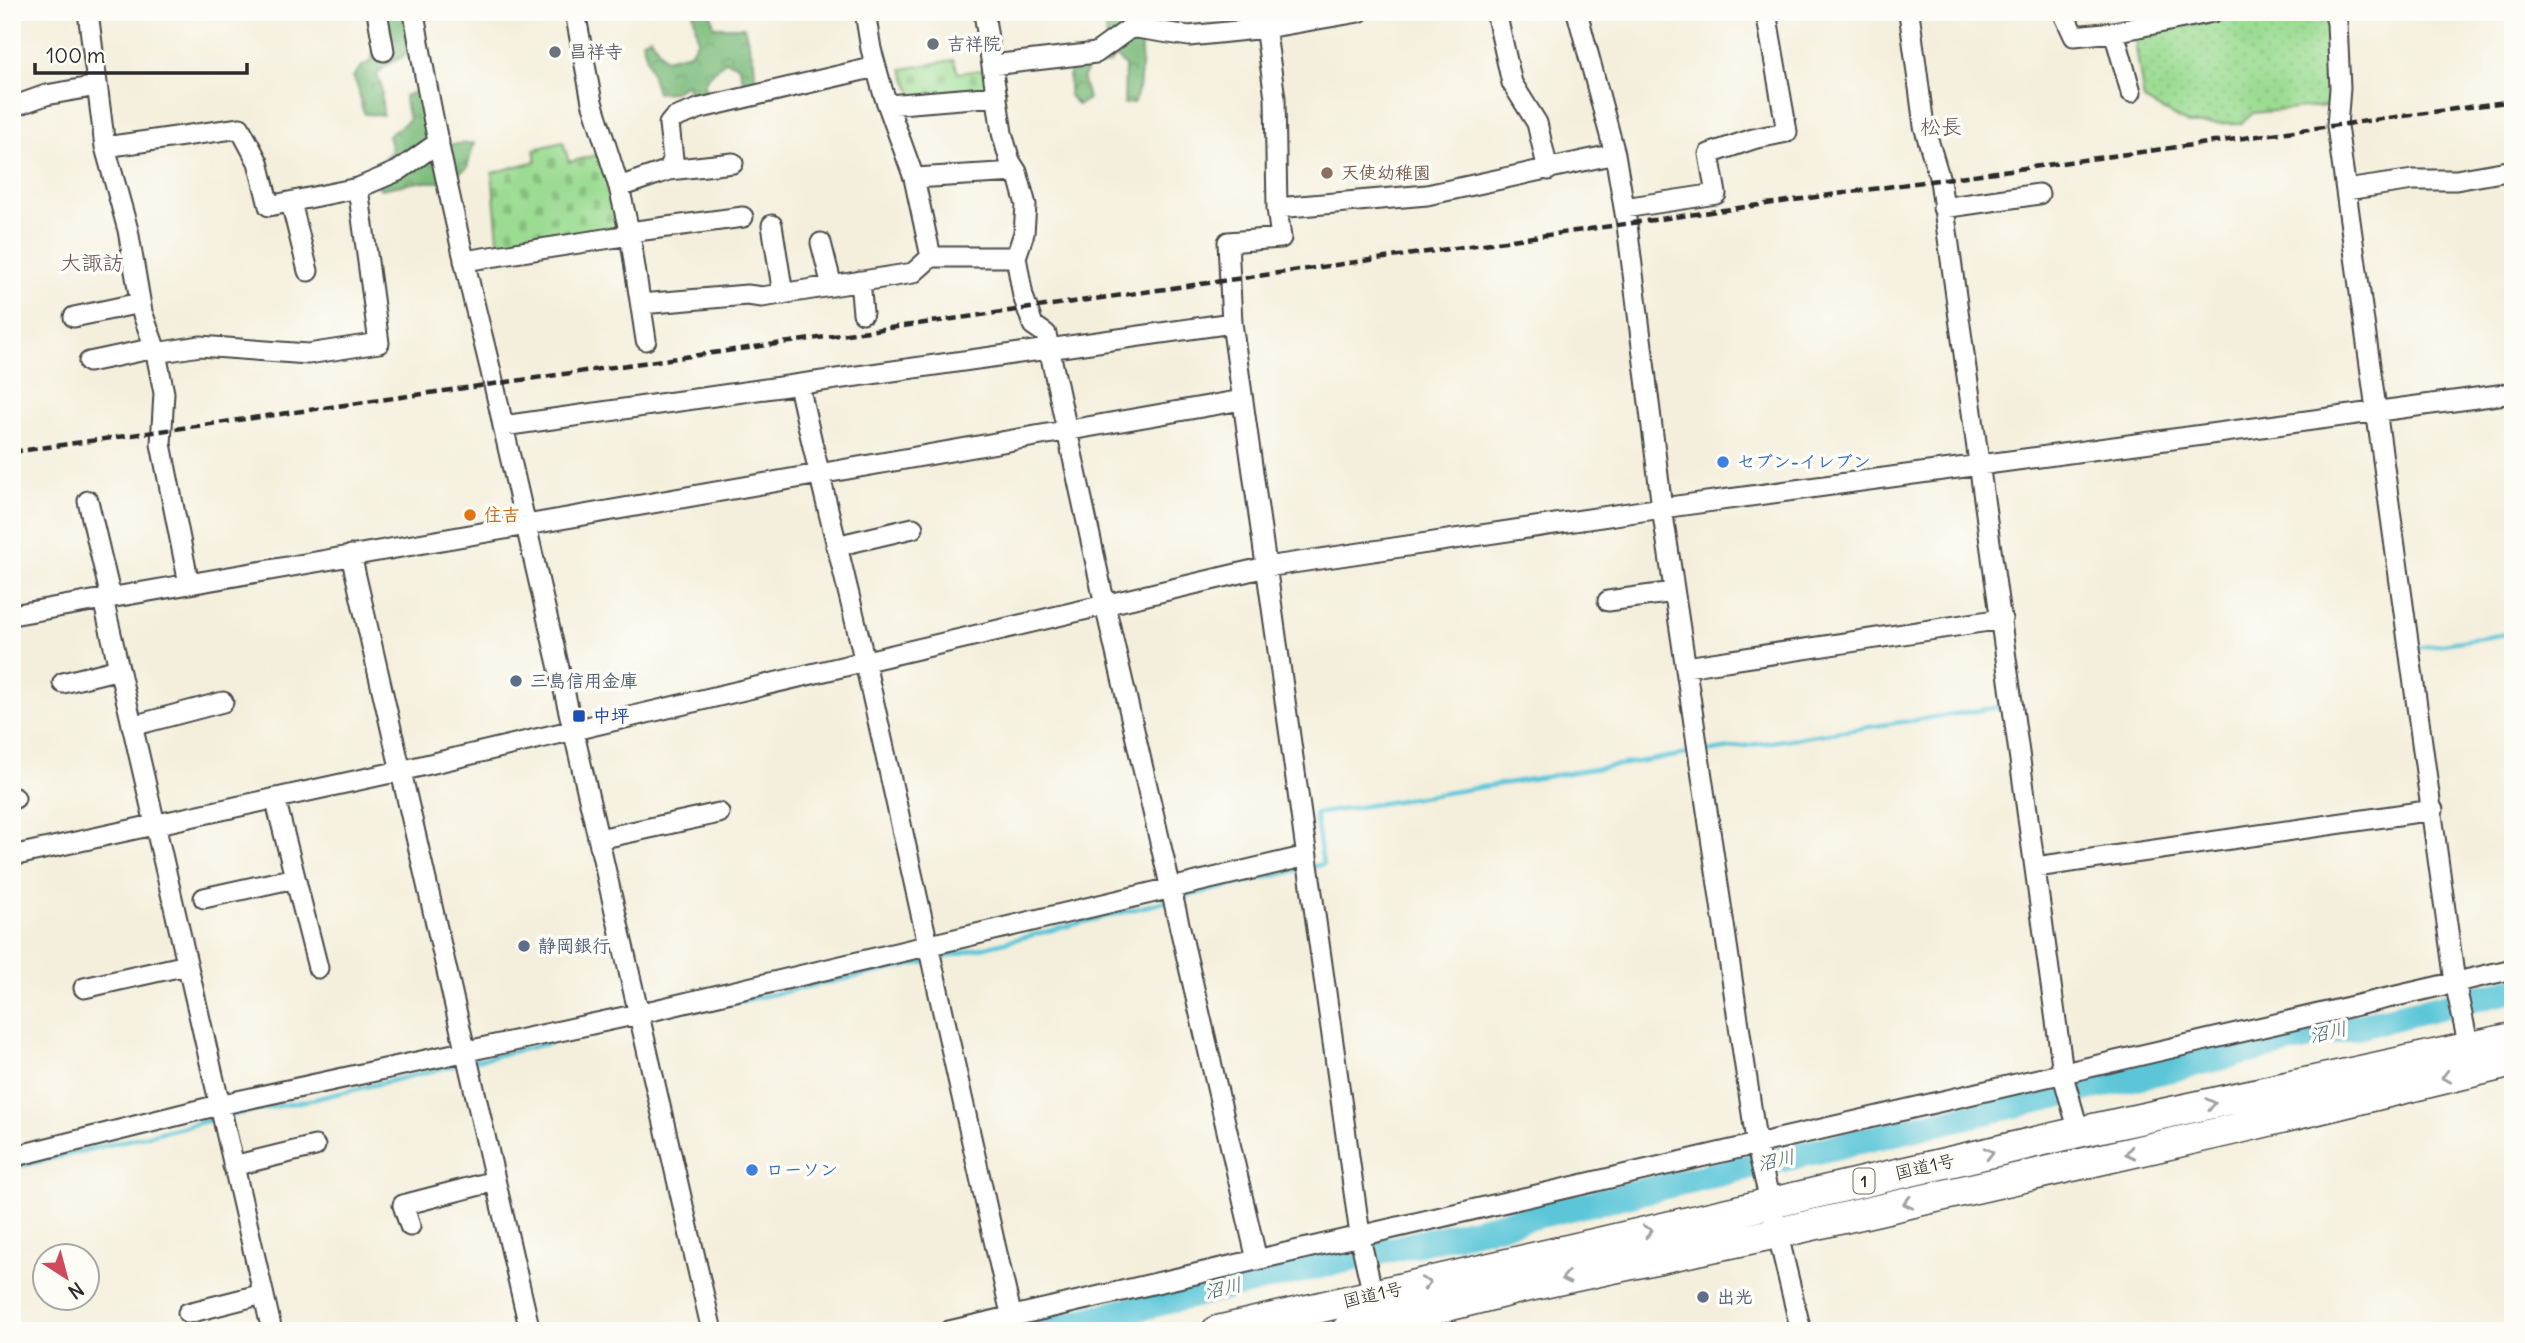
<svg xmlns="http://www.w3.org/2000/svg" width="2525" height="1343" font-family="Delius,'Klee One',sans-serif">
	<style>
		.forest { fill: url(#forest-crowns); stroke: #547454; stroke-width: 2 }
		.cemetery { fill: url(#cemetery-stones); stroke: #63845e; stroke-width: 2 }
		.park { fill: url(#park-dots); stroke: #63845e; stroke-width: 2 }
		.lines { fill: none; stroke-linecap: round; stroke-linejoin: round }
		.stream { stroke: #5cc6d8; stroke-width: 4.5 }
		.river { stroke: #5cc6d8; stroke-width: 26 }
		.minor-casing { stroke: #494846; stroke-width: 23 }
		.highway-casing { stroke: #494846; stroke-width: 33 }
		.minor { stroke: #fff; stroke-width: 19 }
		.highway { stroke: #fff; stroke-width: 30 }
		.rail { stroke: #2b2b2b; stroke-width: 4.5; stroke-dasharray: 10 5; stroke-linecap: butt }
		.oneway { stroke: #a0a0a0 }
		.worship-dot { fill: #6b7280; stroke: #fdfcf7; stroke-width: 2.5 }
		.education-dot { fill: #8d6e63; stroke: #fdfcf7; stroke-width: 2.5 }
		.shop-dot { fill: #3f7fe0; stroke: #fdfcf7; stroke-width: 2.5 }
		.food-dot { fill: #e8710a; stroke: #fdfcf7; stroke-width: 2.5 }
		.service-dot { fill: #5c6f8a; stroke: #fdfcf7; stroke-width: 2.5 }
		.transit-dot { fill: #1a4fb4; stroke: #fdfcf7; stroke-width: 2.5 }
		.labels { text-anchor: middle; stroke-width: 7; stroke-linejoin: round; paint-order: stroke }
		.shield { fill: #fdfcf7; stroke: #6a6a68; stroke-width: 2 }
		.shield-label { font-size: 16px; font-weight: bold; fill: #2b2b2b }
		.worship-label { font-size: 18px; font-weight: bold; fill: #5b616d; stroke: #fdfcf7; text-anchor: start }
		.education-label { font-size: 18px; font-weight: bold; fill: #785e54; stroke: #fdfcf7; text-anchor: start }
		.shop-label { font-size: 18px; font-weight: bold; fill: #366cbe; stroke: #fdfcf7; text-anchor: start }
		.food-label { font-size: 18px; font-weight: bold; fill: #c56008; stroke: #fdfcf7; text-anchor: start }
		.service-label { font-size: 18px; font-weight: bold; fill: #4e5e75; stroke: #fdfcf7; text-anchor: start }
		.transit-label { font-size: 18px; font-weight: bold; fill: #164399; stroke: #fdfcf7; text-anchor: start }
		.street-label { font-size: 18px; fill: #2b2b2b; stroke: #fdfcf7 }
		.water-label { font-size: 19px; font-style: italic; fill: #3c6168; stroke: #fdfcf7 }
		.quarter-label { font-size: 21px; fill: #654e57; stroke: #fdfcf7 }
	</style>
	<defs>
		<pattern id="forest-crowns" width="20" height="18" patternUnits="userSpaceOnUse" patternTransform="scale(1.75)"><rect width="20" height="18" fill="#7cbc7c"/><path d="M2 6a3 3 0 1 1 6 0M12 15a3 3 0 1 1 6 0" fill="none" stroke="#696"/></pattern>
		<pattern id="cemetery-stones" width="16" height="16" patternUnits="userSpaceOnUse" patternTransform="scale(1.75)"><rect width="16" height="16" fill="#9bdc92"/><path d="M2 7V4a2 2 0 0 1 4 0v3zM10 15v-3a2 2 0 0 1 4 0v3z" fill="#86bd7e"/></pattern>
		<pattern id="park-dots" width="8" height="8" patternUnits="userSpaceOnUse" patternTransform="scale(1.75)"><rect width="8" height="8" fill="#9bdc92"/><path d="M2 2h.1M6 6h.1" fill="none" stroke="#86bd7e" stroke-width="1.8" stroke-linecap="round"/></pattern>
	</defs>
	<rect width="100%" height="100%" fill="#fdfcf7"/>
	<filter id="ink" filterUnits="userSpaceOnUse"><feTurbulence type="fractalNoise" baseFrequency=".0143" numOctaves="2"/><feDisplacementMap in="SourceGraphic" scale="14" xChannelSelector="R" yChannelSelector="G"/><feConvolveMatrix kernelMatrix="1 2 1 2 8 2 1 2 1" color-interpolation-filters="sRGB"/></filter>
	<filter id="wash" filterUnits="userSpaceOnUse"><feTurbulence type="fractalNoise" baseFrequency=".00686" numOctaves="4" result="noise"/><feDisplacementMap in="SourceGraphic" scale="28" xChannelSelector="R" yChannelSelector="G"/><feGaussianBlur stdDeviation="1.57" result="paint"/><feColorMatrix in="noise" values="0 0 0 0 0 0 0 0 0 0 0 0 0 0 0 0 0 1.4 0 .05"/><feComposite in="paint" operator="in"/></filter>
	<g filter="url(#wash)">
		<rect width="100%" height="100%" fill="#f4efdc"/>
		<path class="forest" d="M371,12H408L413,50C400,61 387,60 377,75L381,85L383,115L365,114C357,101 363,93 353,77L361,67L371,61L374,48Z
			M693,12H711L714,27H744L754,61L756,87L747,90L738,65L725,61C717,66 715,73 707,77L704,86L708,98L691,107L687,84L673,92L657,93L642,41L650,37L665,59L690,53L698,40Z
			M1133,15C1144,41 1144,77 1134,103L1124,104L1125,66L1116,56L1110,63L1087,68L1083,80L1088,99L1078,105L1069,96V62L1107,42L1106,27L1114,21Z
			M422,90L437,145L474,143L467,168L441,182H418L381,189L373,180L375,167L392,151L388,136L409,120L404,96Z"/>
		<path class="cemetery" d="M954,60L958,73L988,69L994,92L914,98L902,69Z
			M563,142L569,162L600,154L622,227L499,250L492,173L536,161L534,149Z"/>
		<path class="park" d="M2267,13L2331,20L2334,83L2326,106L2253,113L2242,123L2188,124L2144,100L2134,34L2232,17Z"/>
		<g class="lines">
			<path class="stream" d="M2417,648L2513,633
				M1705,752L2007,706
				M1315,866L1323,864L1315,814L1693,753
				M1179,898L1303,869
				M938,959L1167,901
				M698,1010L926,962
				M473,1061L550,1043
				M227,1116L315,1099L461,1064
				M12,1168L219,1118"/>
			<path class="river" d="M1039,1331L2513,990"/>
		</g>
	</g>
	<g filter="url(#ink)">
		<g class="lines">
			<g class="minor-casing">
				<path id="minor" d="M88,12L105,147L128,230L142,312L155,348L164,393L161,444L189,584
					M377,12L384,51
					M414,12C427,95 445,177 464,259C476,315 492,370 503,426L712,1331
					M575,12L592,102L619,187L630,235L646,340
					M865,12L871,49L883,92L914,178L931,257H1016
					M984,12L1002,133L1010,161L1017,172L1026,205L1024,233L1016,257L1023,296L1033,325L1046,334L1105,605L1257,1260
					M1263,12L1275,98L1277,208L1281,238L1228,242L1232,323L1361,1242L1373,1295
					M1496,12L1512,83L1537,123L1548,170
					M1577,12L1615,154L1627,225L1662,508L1757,1147L1801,1331
					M1909,12L1924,126L1940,180L2064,1079L2079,1132
					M2063,12L2074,36L2114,32L2213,12
					M2334,12L2337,23L2340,88L2337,126L2455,982L2469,1048
					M2114,32L2131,92
					M992,65L1096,53L1129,29L1136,28L1189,36L1266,28L1359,12
					M888,105L997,96
					M12,107L46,95L97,86
					M105,147L240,128L258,162L269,206L358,188L379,343L308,354L200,346L156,353
					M669,170L673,159L669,124L674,118L701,108L876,67
					M914,178L1017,172
					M619,187L669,170L733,163
					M358,188L398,171L439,142
					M2346,190L2413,180H2456L2513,170
					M291,202L308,271
					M1277,208L1427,195L1615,154
					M1624,208L1716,194L1709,154L1753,139L1787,132L1766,12
					M1943,208L2039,194
					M772,225L783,294
					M629,232L743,217
					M821,243L832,286
					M464,261L630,235
					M860,281L863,313
					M641,304L747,295L762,297L913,273L931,257
					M74,317L140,303
					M89,362L155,348
					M799,385C819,478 844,570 865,663C916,886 963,1109 1015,1331
					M503,426L1232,323
					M88,501L111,598
					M836,546L913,528
					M351,555L530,1331
					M103,599L272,1331
					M1608,601L1674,592
					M12,615L1242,400
					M1686,667L2002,619
					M63,683L119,669
					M132,726L223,702
					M275,798L318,968
					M12,799L15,798
					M599,839L719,813
					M12,856L400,771L1266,567L1662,508L2513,393
					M2036,867L2433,810
					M204,898L295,878
					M84,988L187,965
					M12,1157L219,1105L638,1014L1307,856
					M233,1166L315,1146
					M410,1226L403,1205L495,1181
					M188,1313L263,1294
					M949,1331L2513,969"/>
			</g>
			<g class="highway-casing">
				<path id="highway" d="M1217,1331L2079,1132L2513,1038
					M1346,1331L1524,1287L1777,1233L2231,1130L2513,1062"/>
			</g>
			<use href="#minor" class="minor"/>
			<use href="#highway" class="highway"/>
			<path class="rail" d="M12,452L1908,184L2513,101"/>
		</g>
		<defs><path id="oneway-chevron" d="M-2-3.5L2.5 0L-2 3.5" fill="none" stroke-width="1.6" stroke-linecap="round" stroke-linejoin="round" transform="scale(1.75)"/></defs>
		<g class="oneway">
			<use href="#oneway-chevron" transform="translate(2446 1077) rotate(166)"/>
			<use href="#oneway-chevron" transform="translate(2211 1104) rotate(-12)"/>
			<use href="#oneway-chevron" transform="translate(1989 1153) rotate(-13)"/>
			<use href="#oneway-chevron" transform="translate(2130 1153) rotate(167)"/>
			<use href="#oneway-chevron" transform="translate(1908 1203) rotate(167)"/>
			<use href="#oneway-chevron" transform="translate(1648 1231) rotate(-13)"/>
			<use href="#oneway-chevron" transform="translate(1566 1278) rotate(168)"/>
			<use href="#oneway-chevron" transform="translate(1426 1283) rotate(-13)"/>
		</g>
	</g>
	<g class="worship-dot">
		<circle cx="933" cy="44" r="7"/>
		<circle cx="555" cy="52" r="7"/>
	</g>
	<circle class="education-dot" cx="1327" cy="173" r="7"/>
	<g class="shop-dot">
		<circle cx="1723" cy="462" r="7"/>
		<circle cx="752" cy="1170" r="7"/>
	</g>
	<circle class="food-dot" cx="470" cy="515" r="7"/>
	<g class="service-dot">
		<circle cx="516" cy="681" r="7"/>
		<circle cx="524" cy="946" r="7"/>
		<circle cx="1703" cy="1297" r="7"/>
	</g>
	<rect class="transit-dot" x="572" y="709" width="14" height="14" rx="3.5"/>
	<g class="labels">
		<rect class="shield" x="1853.5" y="1168.5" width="21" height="25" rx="5"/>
		<g class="shield-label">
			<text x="1864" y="1187">1</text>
		</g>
		<g class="worship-label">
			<text x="947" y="50">吉祥院</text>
			<text x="569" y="58">昌祥寺</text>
		</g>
		<g class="education-label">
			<text x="1341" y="179">天使幼稚園</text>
		</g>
		<g class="shop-label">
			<text x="1737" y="468">セブン-イレブン</text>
			<text x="766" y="1176">ローソン</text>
		</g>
		<g class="food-label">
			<text x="484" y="521">住吉</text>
		</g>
		<g class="service-label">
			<text x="530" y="687">三島信用金庫</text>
			<text x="538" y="952">静岡銀行</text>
			<text x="1717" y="1303">出光</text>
		</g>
		<g class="transit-label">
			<text x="593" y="722">中坪</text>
		</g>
		<g class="street-label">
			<text transform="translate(1925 1167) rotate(-13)" y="6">国道1号</text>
			<text transform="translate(1373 1295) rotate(-13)" y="6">国道1号</text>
		</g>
		<g class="water-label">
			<text transform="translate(2328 1032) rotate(-13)" y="7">沼川</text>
			<text transform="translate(1776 1160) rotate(-13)" y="7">沼川</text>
			<text transform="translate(1223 1288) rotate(-13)" y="7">沼川</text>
		</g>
		<g class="quarter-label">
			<text x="1941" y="134">松長</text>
			<text x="92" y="270">大諏訪</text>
		</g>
	</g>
	<rect width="2525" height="1343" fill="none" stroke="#fdfcf7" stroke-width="42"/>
	<g transform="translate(66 1277) rotate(144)"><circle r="33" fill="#fdfcf7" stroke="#a9a8a5" stroke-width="2"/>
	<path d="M0-5L12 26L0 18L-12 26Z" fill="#d1495b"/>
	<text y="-10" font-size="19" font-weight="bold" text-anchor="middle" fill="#2b2b2b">N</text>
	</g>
	<path d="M35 63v10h212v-10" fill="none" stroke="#2b2b2b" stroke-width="3.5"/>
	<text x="46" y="63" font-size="21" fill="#2b2b2b" stroke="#fdfcf7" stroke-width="5" paint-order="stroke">100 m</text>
</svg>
